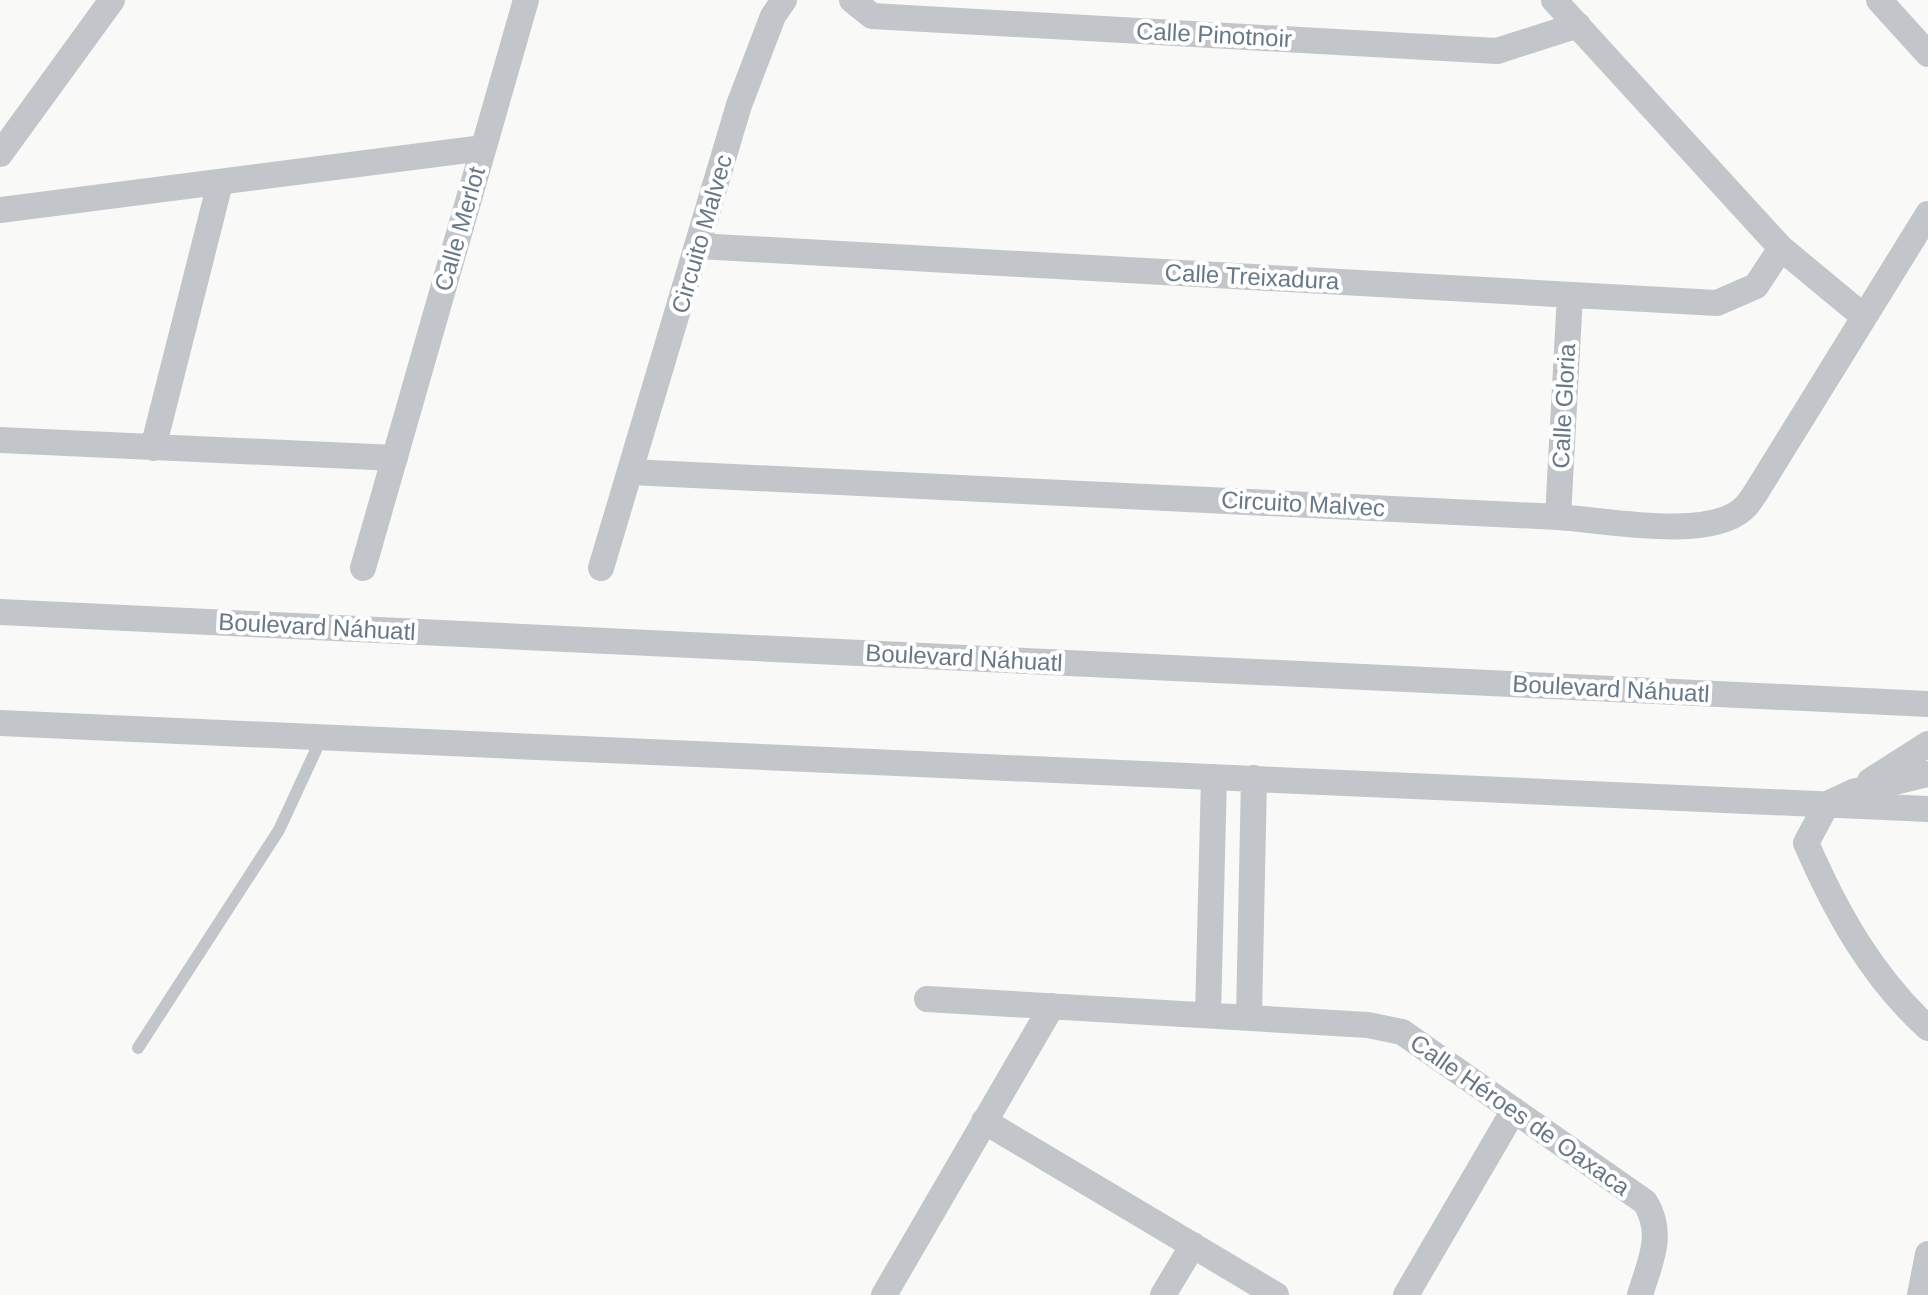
<svg xmlns="http://www.w3.org/2000/svg" width="1928" height="1295" font-family="Arial,sans-serif">
	<style>
		.lines { fill: none; stroke-linecap: round; stroke-linejoin: round }
		.service { stroke: #c2c6ca; stroke-width: 12 }
		.minor { stroke: #c2c6ca; stroke-width: 26 }
		.labels { text-anchor: middle; stroke-width: 8; stroke-linejoin: round; paint-order: stroke }
		.street-label { font-size: 24px; fill: #687887; stroke: #fff }
	</style>
	<rect width="100%" height="100%" fill="#f9f9f7"/>
	<g class="lines">
		<path class="service" d="M138,1048L279,830L322,737"/>
		<path class="minor" d="M852,0L872,16L1497,51L1578,25
			M1554,0L1781,248L1863,316
			M1879,0L1928,54
			M0,154L112,0
			M0,210L483,148
			M698,246L1717,303L1756,286L1781,248
			M0,440L395,458
			M153,448L220,183
			M631,472L1558,517C1604,520 1707,541 1743,509C1749,504 1754,495 1758,489L1928,214
			M1558,517L1570,295
			M363,568L526,0
			M601,568L739,105L773,16L784,0
			M0,612L1928,704
			M0,723L1928,809
			M1928,774L1853,792L1827,804L1806,843C1836,912 1872,977 1928,1028
			M1870,781L1928,744
			M927,999L1368,1025L1402,1032L1645,1202C1665,1234 1650,1262 1640,1295
			M1208,1015L1214,777
			M1249,1017L1254,778
			M984,1121L1276,1295
			M884,1295L1052,1006
			M1163,1295L1193,1245
			M1406,1295L1514,1110
			M1920,1295L1928,1254"/>
	</g>
	<g class="labels">
		<g class="street-label">
			<text transform="translate(1214 35) rotate(3)" y="8">Calle Pinotnoir</text>
			<text transform="translate(460 229) rotate(-74)" y="8">Calle Merlot</text>
			<text transform="translate(702 234) rotate(-74)" y="8">Circuito Malvec</text>
			<text transform="translate(1252 277) rotate(3)" y="8">Calle Treixadura</text>
			<text transform="translate(1564 406) rotate(-87)" y="8">Calle Gloria</text>
			<text transform="translate(1303 504) rotate(3)" y="8">Circuito Malvec</text>
			<text transform="translate(317 627) rotate(3)" y="8">Boulevard Náhuatl</text>
			<text transform="translate(964 658) rotate(3)" y="8">Boulevard Náhuatl</text>
			<text transform="translate(1611 689) rotate(3)" y="8">Boulevard Náhuatl</text>
			<text transform="translate(1520 1115) rotate(35)" y="8">Calle Héroes de Oaxaca</text>
		</g>
	</g>
</svg>
